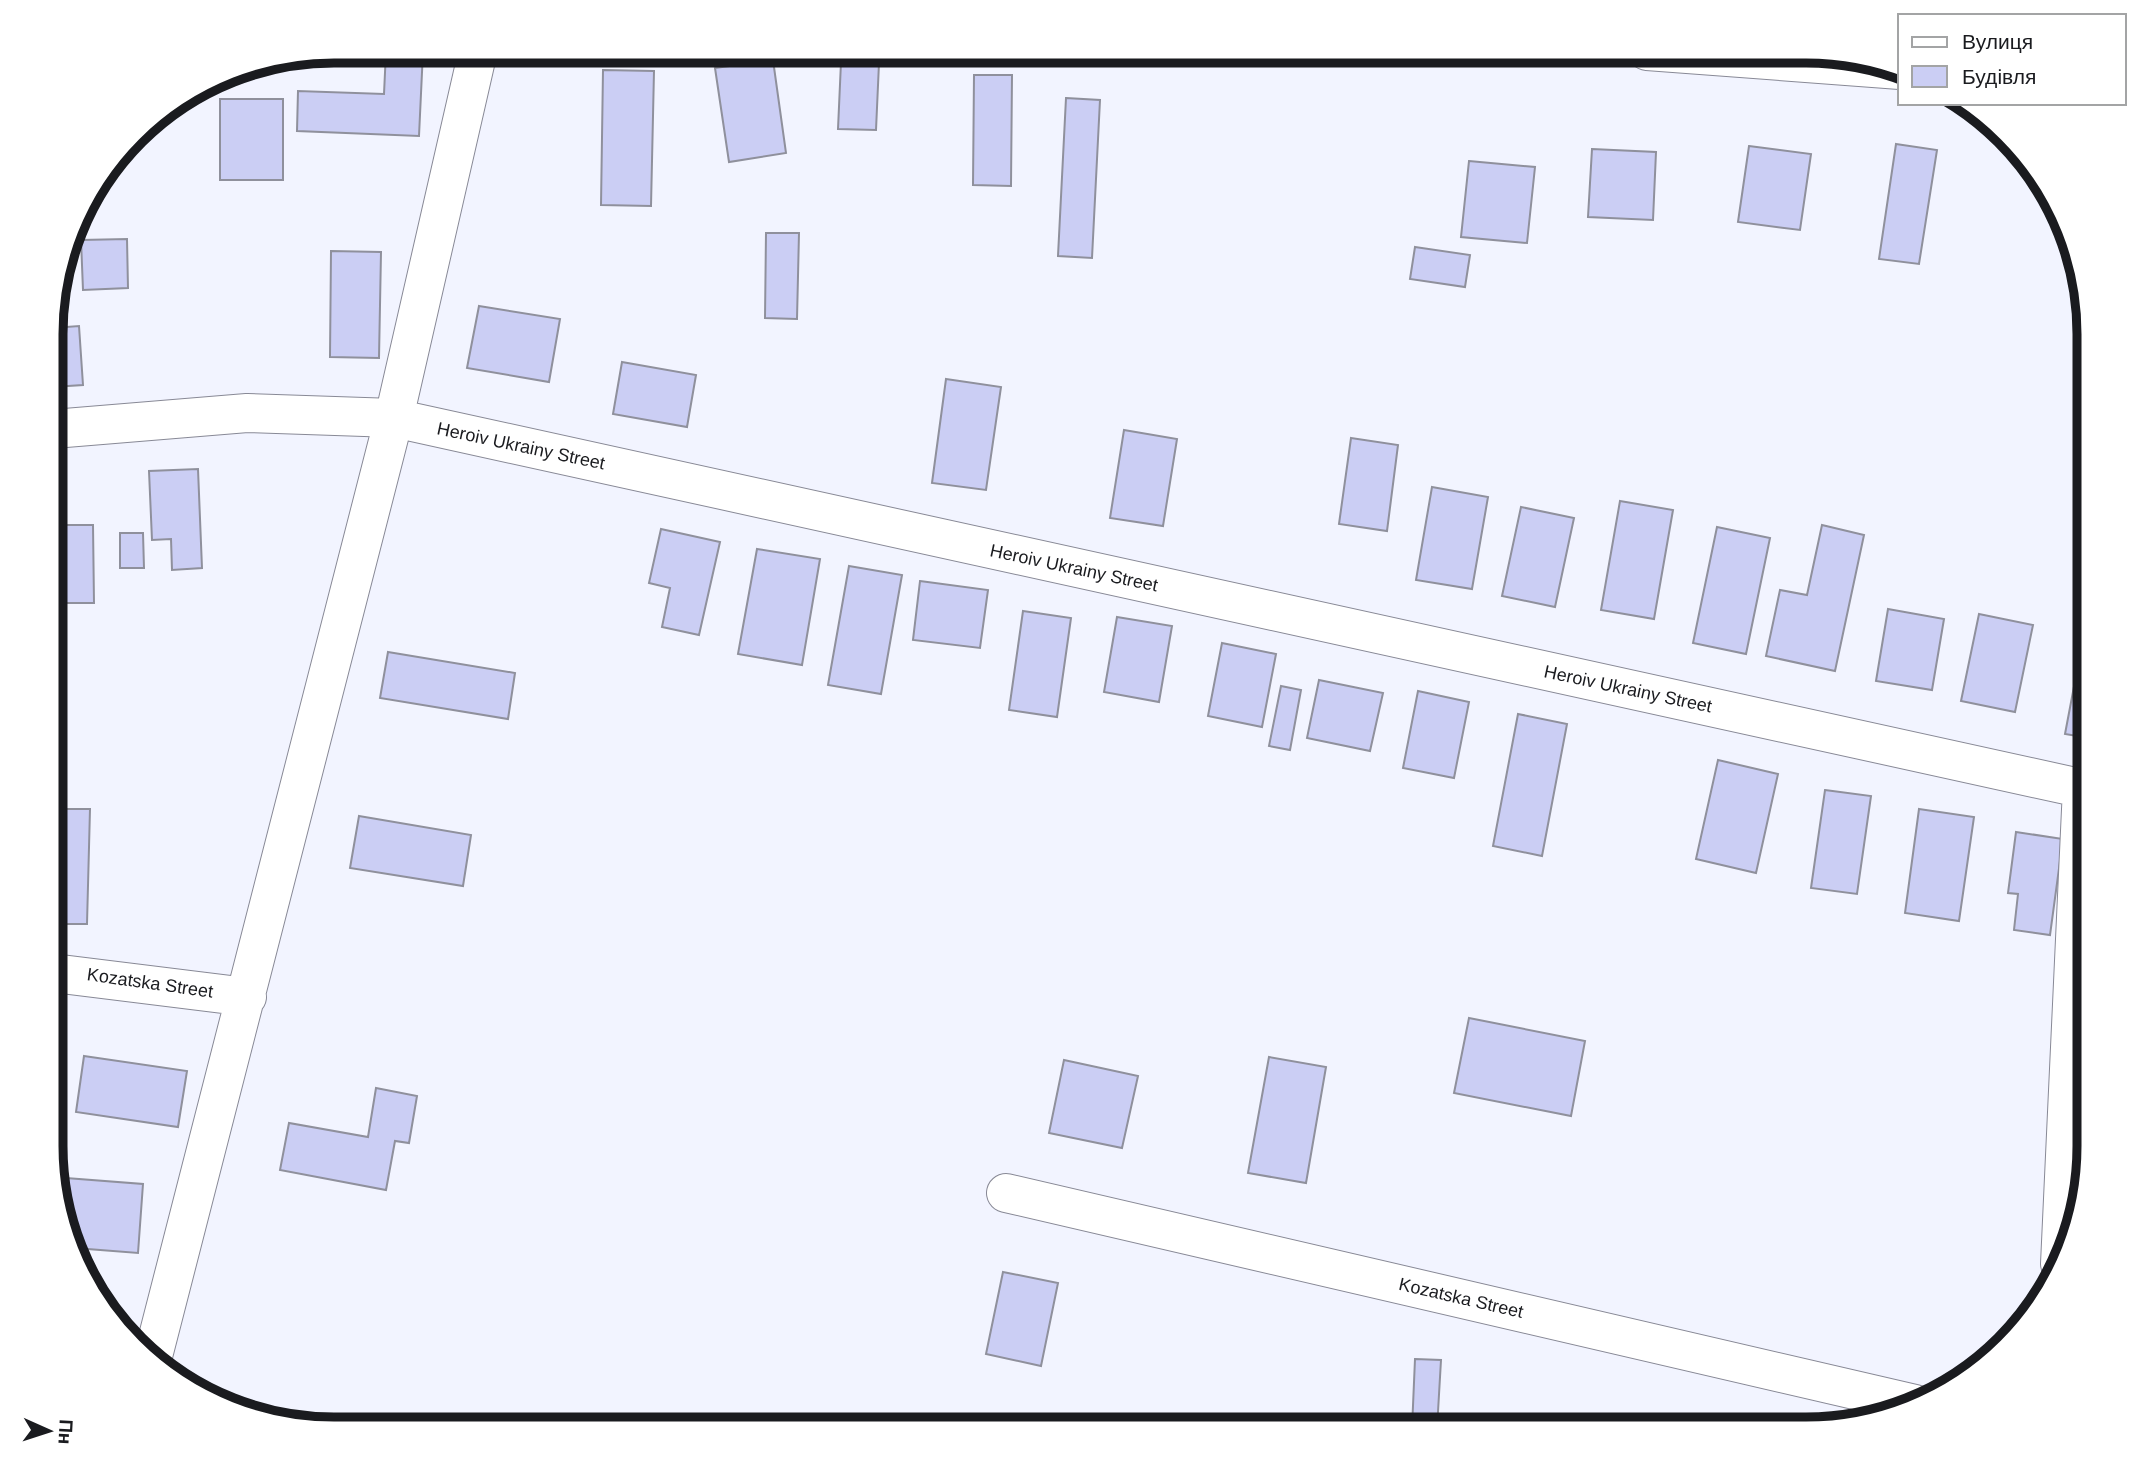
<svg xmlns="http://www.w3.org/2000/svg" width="2140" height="1480" font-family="Arial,sans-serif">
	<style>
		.building { fill: #cbcef4; stroke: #8f909c; stroke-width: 2 }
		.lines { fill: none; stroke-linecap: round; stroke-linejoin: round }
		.minor-casing { stroke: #888996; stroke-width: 40 }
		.minor { stroke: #fff; stroke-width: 38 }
		.labels { text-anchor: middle; stroke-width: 5; stroke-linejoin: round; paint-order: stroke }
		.street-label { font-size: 18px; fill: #1a1b1f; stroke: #fff }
		.rim { fill: none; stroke: #1a1b1f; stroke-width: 9 }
	</style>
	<rect width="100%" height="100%" fill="#f2f4ff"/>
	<path class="building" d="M386,51H423L419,136L297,131L298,91L384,94Z
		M773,60L786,153L729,162L715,68Z
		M841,62L879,63L876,130L838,129Z
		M603,70L654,71L651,206L601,205Z
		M974,75H1012L1011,186L973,185Z
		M1066,98L1100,100L1092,258L1058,256Z
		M220,99H283V180H220Z
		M1896,144L1937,150L1919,264L1879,259Z
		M1749,146L1811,154L1800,230L1738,222Z
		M1592,149L1656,152L1653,220L1588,217Z
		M1469,161L1535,167L1527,243L1461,237Z
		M766,233H799L797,319L765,318Z
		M127,239L128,288L83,290L81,240Z
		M1415,247L1470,255L1465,287L1410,279Z
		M331,251L381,252L379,358L330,357Z
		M479,306L560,319L549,382L467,368Z
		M79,326L83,385L53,387V328Z
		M622,362L696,375L687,427L613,414Z
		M946,379L1001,387L986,490L932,483Z
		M1124,430L1177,439L1163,526L1110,518Z
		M1351,438L1398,445L1387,531L1339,524Z
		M198,469L202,568L172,570L171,539L152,540L149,471Z
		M1432,487L1488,497L1472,589L1416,580Z
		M1620,501L1673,510L1654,619L1601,610Z
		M1521,507L1574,518L1555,607L1502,596Z
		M61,525H93L94,603H62Z
		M1822,525L1864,535L1835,671L1766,656L1780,590L1807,595Z
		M1717,527L1770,538L1746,654L1693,643Z
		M661,529L720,542L699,635L662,627L670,588L649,583Z
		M120,533H143L144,568H120Z
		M757,549L820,559L802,665L738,654Z
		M849,566L902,575L881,694L828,685Z
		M920,581L988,590L980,648L913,640Z
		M1888,609L1944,619L1932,690L1876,681Z
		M1023,611L1071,618L1057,717L1009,710Z
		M1979,614L2033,625L2015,712L1961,701Z
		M1117,617L1172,626L1159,702L1104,692Z
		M2086,623L2089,624V738L2065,734Z
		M1222,643L1276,654L1262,727L1208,716Z
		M388,652L515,673L508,719L380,698Z
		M1319,680L1383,693L1370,751L1307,738Z
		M1281,686L1301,690L1290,750L1269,746Z
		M1418,691L1469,702L1454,778L1403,768Z
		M1518,714L1567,724L1542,856L1493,846Z
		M1718,760L1778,774L1756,873L1696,859Z
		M1825,790L1871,796L1857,894L1811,888Z
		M53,809H90L87,924H53V878H57V851H53Z
		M1919,809L1974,817L1959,921L1905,913Z
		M359,816L471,835L463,886L350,868Z
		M2016,832L2063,839L2050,935L2014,930L2018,894L2008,893Z
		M1469,1018L1585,1041L1571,1116L1454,1093Z
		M84,1056L187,1071L178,1127L76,1112Z
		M1269,1057L1326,1067L1306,1183L1248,1173Z
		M1064,1060L1138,1076L1122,1148L1049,1133Z
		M376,1088L417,1096L409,1143L395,1141L386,1190L280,1170L289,1123L368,1137Z
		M53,1177L143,1184L138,1253L75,1248Z
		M1003,1272L1058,1283L1041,1366L986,1354Z
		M1415,1359L1441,1360L1437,1429H1412Z
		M1496,1416L1563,1419V1429H1495Z
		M326,1421L376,1426V1429H325Z"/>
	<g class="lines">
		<g class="minor-casing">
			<path id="minor" d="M1647,51L1900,70
				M53,429L247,413L394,418L2089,790
				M53,973L247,997
				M1006,1193L1915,1404
				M2060,1264L2082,788
				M152,1360L394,418L478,51"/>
		</g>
		<use href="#minor" class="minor"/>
	</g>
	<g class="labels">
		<g class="street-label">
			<text transform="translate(521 446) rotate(12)" y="6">Heroiv Ukrainy Street</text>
			<text transform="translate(1074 568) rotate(12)" y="6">Heroiv Ukrainy Street</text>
			<text transform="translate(1628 689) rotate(12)" y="6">Heroiv Ukrainy Street</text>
			<text transform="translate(150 983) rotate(8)" y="6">Kozatska Street</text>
			<text transform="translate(1461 1298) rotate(13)" y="6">Kozatska Street</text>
		</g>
	</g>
	<path d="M0 0H2140V1480H0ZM334 63H1806A271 271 0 0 1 2077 334V1146A271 271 0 0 1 1806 1417H334A271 271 0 0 1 63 1146V334A271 271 0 0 1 334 63Z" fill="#fff" fill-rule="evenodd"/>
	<path class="rim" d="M334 63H1806A271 271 0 0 1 2077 334V1146A271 271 0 0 1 1806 1417H334A271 271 0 0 1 63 1146V334A271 271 0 0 1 334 63Z"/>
	<rect x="1898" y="14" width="228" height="91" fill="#ffffff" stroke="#a3a4a5" stroke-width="2"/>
	<rect x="1912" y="37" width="35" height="10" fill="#ffffff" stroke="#a3a4a5" stroke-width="2"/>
	<text x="1962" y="49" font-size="21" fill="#1a1b1f">Вулиця</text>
	<rect x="1912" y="66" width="35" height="21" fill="#cbcef4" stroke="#a3a4a5" stroke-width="2"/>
	<text x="1962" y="84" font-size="21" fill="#1a1b1f">Будівля</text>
	<g transform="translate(49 1431) rotate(93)" stroke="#ffffff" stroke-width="5" paint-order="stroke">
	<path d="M0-5L12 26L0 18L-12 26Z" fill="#1a1b1f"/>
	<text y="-10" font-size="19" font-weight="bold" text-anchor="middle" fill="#1a1b1f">Пн</text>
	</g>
</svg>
